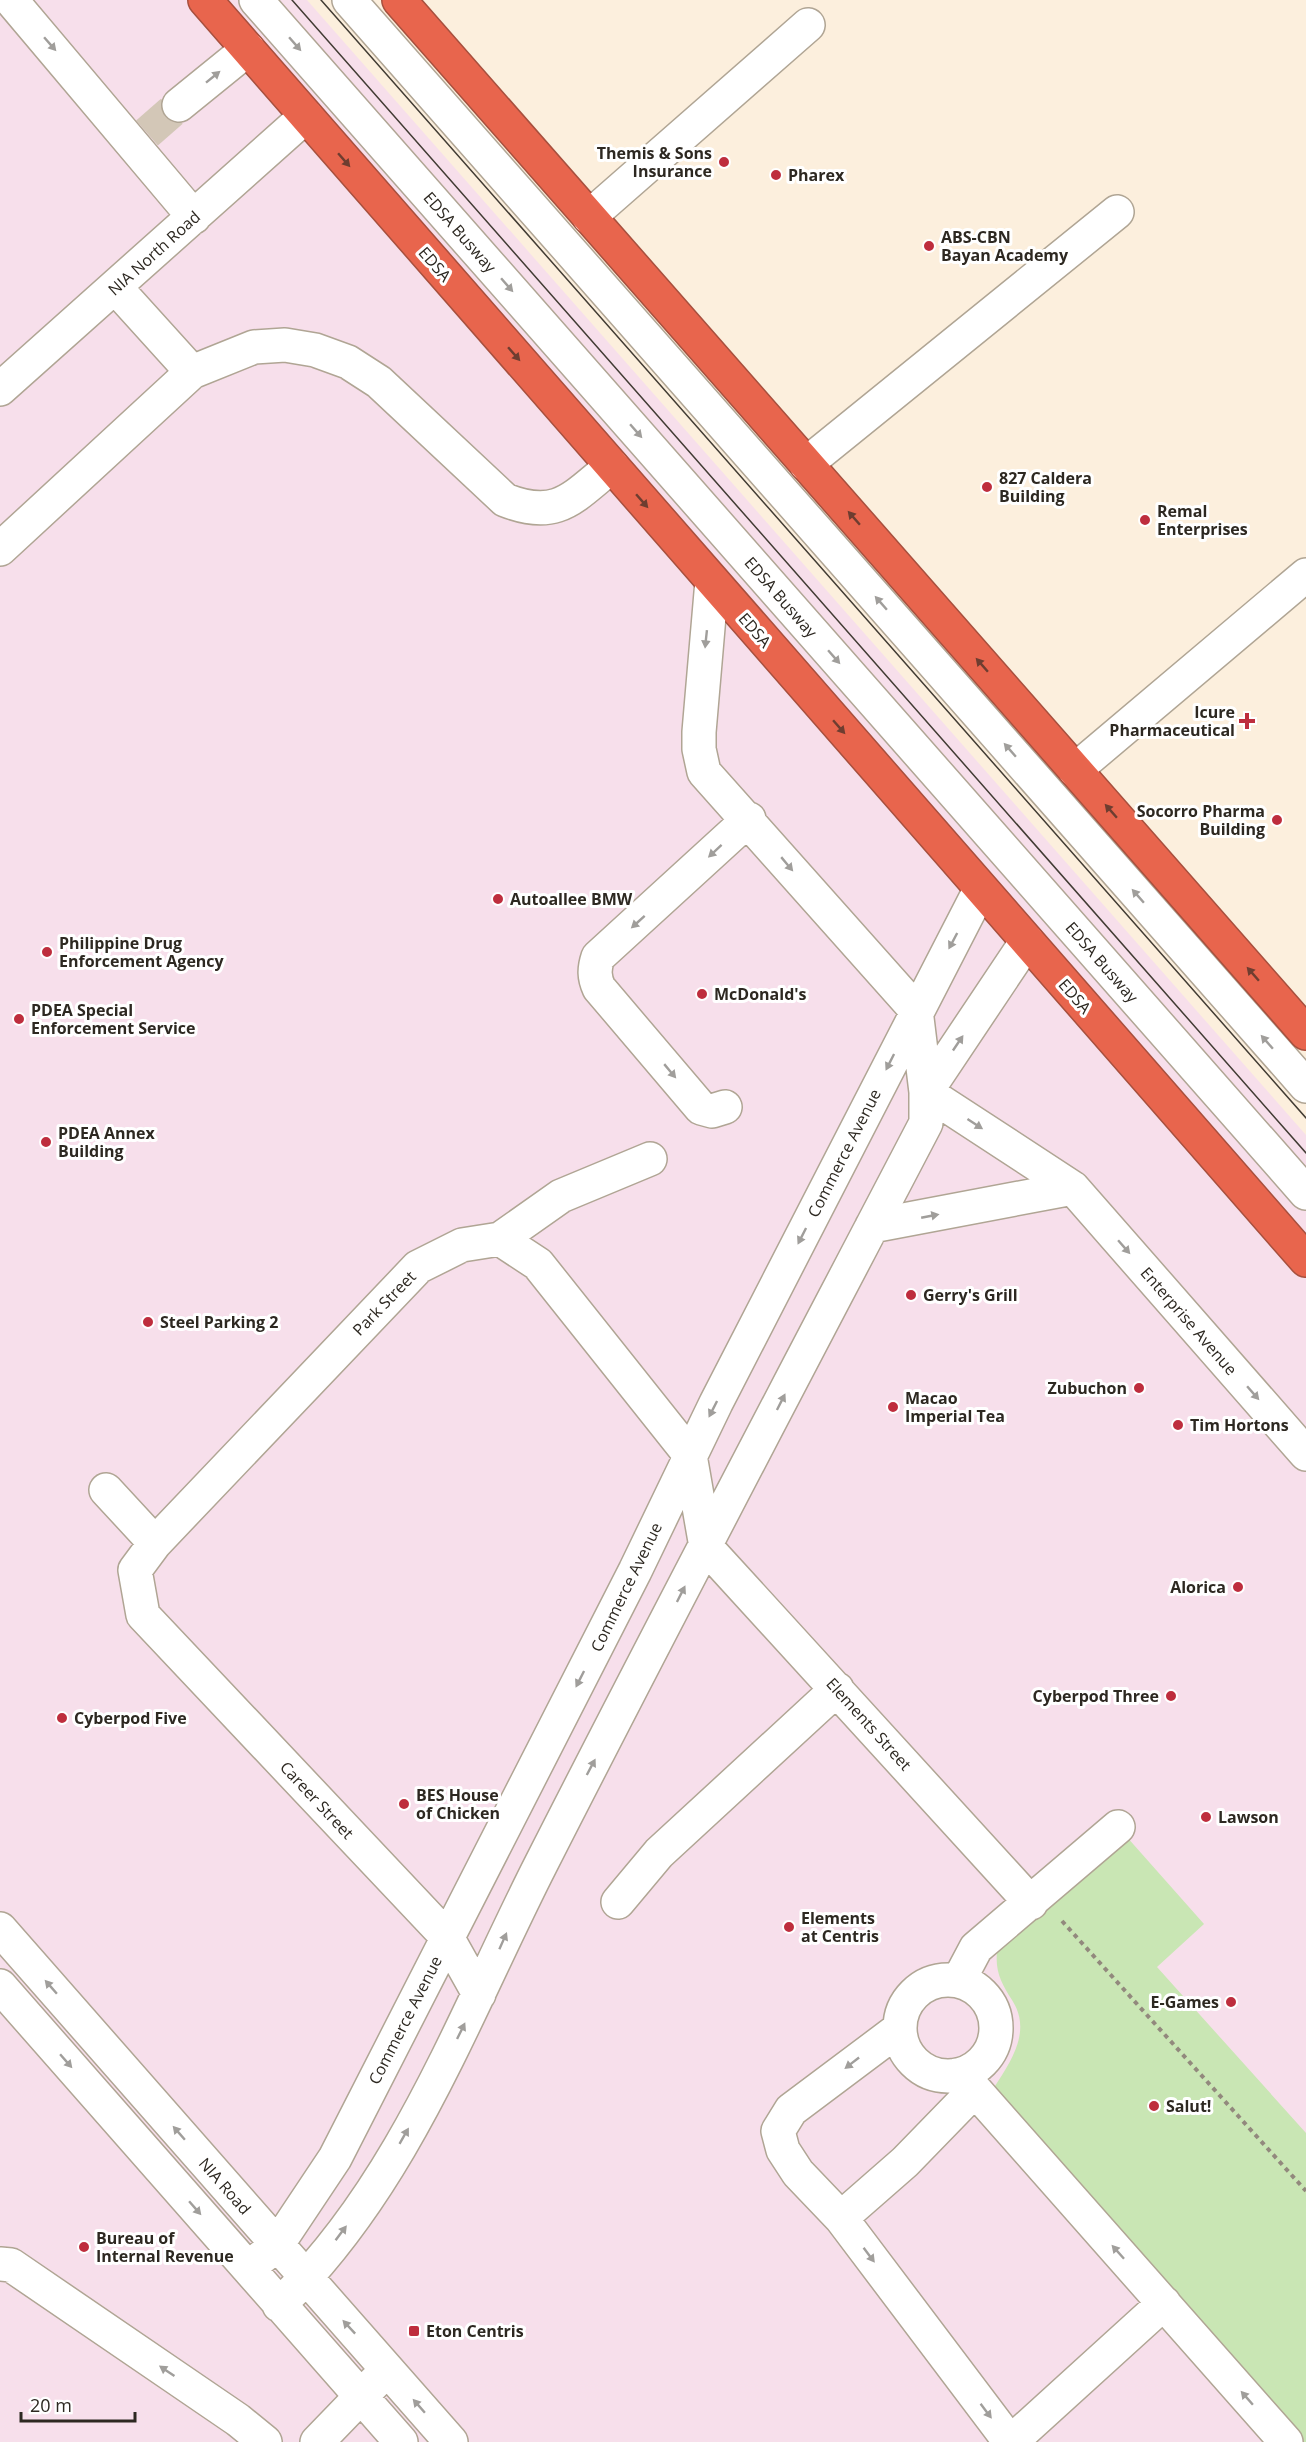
<svg xmlns="http://www.w3.org/2000/svg" width="1306" height="2442" font-family="'Open Sans',sans-serif">
	<style>
		.commercial { fill: #f7dfeb }
		.green { fill: #c9e6b4 }
		.lines { fill: none; stroke-linecap: round; stroke-linejoin: round }
		.minor-tunnel { stroke: #d3c7b7; stroke-width: 33; stroke-dasharray: 33 16; stroke-linecap: butt }
		.minor-casing { stroke: #b0a594; stroke-width: 36 }
		.highway-casing { stroke: #a7503e; stroke-width: 36 }
		.path { stroke: #92897d; stroke-width: 4; stroke-dasharray: 4.5 4.5; stroke-linecap: butt }
		.minor { stroke: #fff; stroke-width: 33 }
		.highway { stroke: #e8654d; stroke-width: 33 }
		.tram { stroke: #423c34; stroke-width: 1.5 }
		.oneway { fill: #a09e9b }
		.oneway2 { fill: #6e3d30 }
		.poi-dot { fill: #be2d3d; stroke: #fff; stroke-width: 2 }
		.labels { text-anchor: middle; stroke-width: 6; stroke-linejoin: round; paint-order: stroke }
		.poi-label { font-size: 16px; font-weight: bold; fill: #2d2821; stroke: #fff; text-anchor: start }
		.street-label { font-size: 16px; fill: #2d2821; stroke: #fff }
	</style>
	<rect width="100%" height="100%" fill="#fcefdd"/>
	<path class="commercial" d="M0,0H307L1306,1135V2442H0Z"/>
	<path class="green" d="M1126,1836L1204,1924L1157,1967L1306,2133V2442H1299L990,2094C1007,2066 1034,2034 1012,2000C1002,1984 995,1972 997,1952Z"/>
	<g class="lines">
		<path class="minor-tunnel" d="M147,133L179,105"/>
		<g class="minor-casing">
			<path id="minor" d="M11,0L194,217
				M256,0L1306,1193
				M349,0L1306,1086
				M179,105L248,49
				M589,217L808,25
				M116,288L192,372
				M0,389L306,116
				M806,464L1117,212
				M0,549L192,372L254,347L285,345L315,350L348,362L379,382L505,500C558,521 573,497 612,466
				M1075,770L1306,575
				M926,1092L1073,1188L1306,1454
				M926,1092L1027,941
				M725,1107L712,1111L701,1108L599,988C594,977 594,969 598,957L749,819
				M872,1226L1073,1188
				M500,1239L561,1196L650,1159
				M106,1490L155,1543
				M618,1902L659,1853L837,1689
				M0,1929L451,2442
				M900 2028a48 48 0 1 1 96 0a48 48 0 1 1-96 0Z
				M959,1980L976,1948L1118,1827
				M0,1986L401,2442
				M479,1994L447,1937L143,1615L135,1570L155,1543L418,1267L462,1245L500,1239L538,1264L690,1455L706,1547L1031,1903
				M899,2029L791,2110L778,2131L783,2150L798,2173L841,2218L1010,2442
				M957,2075L975,2090L1286,2442
				M841,2218L905,2162L975,2090
				M0,2264L11,2265L238,2420L265,2442
				M248,2268L277,2245L335,2158L635,1571L716,1403L980,890
				M279,2305C404,2185 464,2015 541,1864C667,1616 797,1370 926,1123V1092L916,1010L704,772L699,749V732L712,581
				M317,2442L375,2382
				M1011,2442L1164,2303"/>
		</g>
		<g class="highway-casing">
			<path id="highway" d="M205,0L1306,1260
				M399,0L1306,1033"/>
		</g>
		<path class="path" d="M1062,1921L1306,2191"/>
		<use href="#minor" class="minor"/>
		<use href="#highway" class="highway"/>
		<path class="tram" d="M292,0L1306,1153
			M321,0L1306,1118"/>
	</g>
	<defs><path id="oneway-solid" d="M-6-.8H1V-3.2L6.5 0L1 3.2V.8H-6Z" transform="scale(1.5)"/></defs>
	<g class="oneway">
		<use href="#oneway-solid" transform="translate(50 44) rotate(49)"/>
		<use href="#oneway-solid" transform="translate(295 44) rotate(49)"/>
		<use href="#oneway-solid" transform="translate(213 77) rotate(-39)"/>
		<use href="#oneway-solid" transform="translate(507 285) rotate(49)"/>
		<use href="#oneway-solid" transform="translate(636 431) rotate(49)"/>
		<use href="#oneway-solid" transform="translate(881 603) rotate(-131)"/>
		<use href="#oneway-solid" transform="translate(706 639) rotate(96)"/>
		<use href="#oneway-solid" transform="translate(834 657) rotate(49)"/>
		<use href="#oneway-solid" transform="translate(1010 750) rotate(-131)"/>
		<use href="#oneway-solid" transform="translate(715 851) rotate(137)"/>
		<use href="#oneway-solid" transform="translate(787 864) rotate(50)"/>
		<use href="#oneway-solid" transform="translate(1138 896) rotate(-131)"/>
		<use href="#oneway-solid" transform="translate(638 922) rotate(138)"/>
		<use href="#oneway-solid" transform="translate(953 941) rotate(118)"/>
		<use href="#oneway-solid" transform="translate(1267 1042) rotate(-131)"/>
		<use href="#oneway-solid" transform="translate(958 1043) rotate(-56)"/>
		<use href="#oneway-solid" transform="translate(890 1062) rotate(117)"/>
		<use href="#oneway-solid" transform="translate(670 1071) rotate(50)"/>
		<use href="#oneway-solid" transform="translate(975 1124) rotate(33)"/>
		<use href="#oneway-solid" transform="translate(930 1216) rotate(-11)"/>
		<use href="#oneway-solid" transform="translate(802 1236) rotate(117)"/>
		<use href="#oneway-solid" transform="translate(1124 1247) rotate(49)"/>
		<use href="#oneway-solid" transform="translate(1253 1393) rotate(49)"/>
		<use href="#oneway-solid" transform="translate(781 1402) rotate(-63)"/>
		<use href="#oneway-solid" transform="translate(713 1409) rotate(117)"/>
		<use href="#oneway-solid" transform="translate(681 1594) rotate(-63)"/>
		<use href="#oneway-solid" transform="translate(580 1679) rotate(117)"/>
		<use href="#oneway-solid" transform="translate(591 1767) rotate(-62)"/>
		<use href="#oneway-solid" transform="translate(503 1941) rotate(-66)"/>
		<use href="#oneway-solid" transform="translate(51 1987) rotate(-131)"/>
		<use href="#oneway-solid" transform="translate(461 2031) rotate(-64)"/>
		<use href="#oneway-solid" transform="translate(66 2061) rotate(49)"/>
		<use href="#oneway-solid" transform="translate(852 2063) rotate(142)"/>
		<use href="#oneway-solid" transform="translate(179 2133) rotate(-131)"/>
		<use href="#oneway-solid" transform="translate(404 2136) rotate(-60)"/>
		<use href="#oneway-solid" transform="translate(195 2208) rotate(49)"/>
		<use href="#oneway-solid" transform="translate(341 2233) rotate(-53)"/>
		<use href="#oneway-solid" transform="translate(1118 2252) rotate(-132)"/>
		<use href="#oneway-solid" transform="translate(869 2255) rotate(53)"/>
		<use href="#oneway-solid" transform="translate(349 2327) rotate(-133)"/>
		<use href="#oneway-solid" transform="translate(167 2371) rotate(-146)"/>
		<use href="#oneway-solid" transform="translate(1247 2398) rotate(-131)"/>
		<use href="#oneway-solid" transform="translate(419 2406) rotate(-131)"/>
		<use href="#oneway-solid" transform="translate(986 2411) rotate(53)"/>
	</g>
	<g class="oneway2">
		<use href="#oneway-solid" transform="translate(344 160) rotate(49)"/>
		<use href="#oneway-solid" transform="translate(514 354) rotate(49)"/>
		<use href="#oneway-solid" transform="translate(642 501) rotate(49)"/>
		<use href="#oneway-solid" transform="translate(854 518) rotate(-131)"/>
		<use href="#oneway-solid" transform="translate(982 665) rotate(-131)"/>
		<use href="#oneway-solid" transform="translate(839 727) rotate(49)"/>
		<use href="#oneway-solid" transform="translate(1111 811) rotate(-131)"/>
		<use href="#oneway-solid" transform="translate(1253 974) rotate(-131)"/>
	</g>
	<g class="poi-dot">
		<circle cx="724" cy="162" r="6"/>
		<circle cx="776" cy="175" r="6"/>
		<circle cx="929" cy="246" r="6"/>
		<circle cx="987" cy="487" r="6"/>
		<circle cx="1145" cy="520" r="6"/>
		<path d="M1244 712h6v6h6v6h-6v6h-6v-6h-6v-6h6z"/>
		<circle cx="1277" cy="820" r="6"/>
		<circle cx="498" cy="899" r="6"/>
		<circle cx="47" cy="952" r="6"/>
		<circle cx="702" cy="994" r="6"/>
		<circle cx="19" cy="1019" r="6"/>
		<circle cx="46" cy="1142" r="6"/>
		<circle cx="911" cy="1295" r="6"/>
		<circle cx="148" cy="1322" r="6"/>
		<circle cx="1139" cy="1388" r="6"/>
		<circle cx="893" cy="1407" r="6"/>
		<circle cx="1178" cy="1425" r="6"/>
		<circle cx="1238" cy="1587" r="6"/>
		<circle cx="1171" cy="1696" r="6"/>
		<circle cx="62" cy="1718" r="6"/>
		<circle cx="404" cy="1804" r="6"/>
		<circle cx="1206" cy="1817" r="6"/>
		<circle cx="789" cy="1927" r="6"/>
		<circle cx="1231" cy="2002" r="6"/>
		<circle cx="1154" cy="2106" r="6"/>
		<circle cx="84" cy="2247" r="6"/>
		<rect x="408" y="2325" width="12" height="12" rx="3"/>
	</g>
	<g class="labels">
		<g class="poi-label">
			<text x="712" y="159" text-anchor="end">Themis &amp; Sons<tspan x="712" dy="18">Insurance</tspan></text>
			<text x="788" y="181">Pharex</text>
			<text x="941" y="243">ABS-CBN<tspan x="941" dy="18">Bayan Academy</tspan></text>
			<text x="999" y="484">827 Caldera<tspan x="999" dy="18">Building</tspan></text>
			<text x="1157" y="517">Remal<tspan x="1157" dy="18">Enterprises</tspan></text>
			<text x="1235" y="718" text-anchor="end">Icure<tspan x="1235" dy="18">Pharmaceutical</tspan></text>
			<text x="1265" y="817" text-anchor="end">Socorro Pharma<tspan x="1265" dy="18">Building</tspan></text>
			<text x="510" y="905">Autoallee BMW</text>
			<text x="59" y="949">Philippine Drug<tspan x="59" dy="18">Enforcement Agency</tspan></text>
			<text x="714" y="1000">McDonald's</text>
			<text x="31" y="1016">PDEA Special<tspan x="31" dy="18">Enforcement Service</tspan></text>
			<text x="58" y="1139">PDEA Annex<tspan x="58" dy="18">Building</tspan></text>
			<text x="923" y="1301">Gerry's Grill</text>
			<text x="160" y="1328">Steel Parking 2</text>
			<text x="1127" y="1394" text-anchor="end">Zubuchon</text>
			<text x="905" y="1404">Macao<tspan x="905" dy="18">Imperial Tea</tspan></text>
			<text x="1190" y="1431">Tim Hortons</text>
			<text x="1226" y="1593" text-anchor="end">Alorica</text>
			<text x="1159" y="1702" text-anchor="end">Cyberpod Three</text>
			<text x="74" y="1724">Cyberpod Five</text>
			<text x="416" y="1801">BES House<tspan x="416" dy="18">of Chicken</tspan></text>
			<text x="1218" y="1823">Lawson</text>
			<text x="801" y="1924">Elements<tspan x="801" dy="18">at Centris</tspan></text>
			<text x="1219" y="2008" text-anchor="end">E-Games</text>
			<text x="1166" y="2112">Salut!</text>
			<text x="96" y="2244">Bureau of<tspan x="96" dy="18">Internal Revenue</tspan></text>
			<text x="426" y="2337">Eton Centris</text>
		</g>
		<g class="street-label">
			<text transform="translate(460 232) rotate(49)" y="6">EDSA Busway</text>
			<text transform="translate(154 253) rotate(-42)" y="6">NIA North Road</text>
			<text transform="translate(435 264) rotate(49)" y="6">EDSA</text>
			<text transform="translate(781 597) rotate(49)" y="6">EDSA Busway</text>
			<text transform="translate(755 630) rotate(49)" y="6">EDSA</text>
			<text transform="translate(1102 962) rotate(49)" y="6">EDSA Busway</text>
			<text transform="translate(1075 996) rotate(49)" y="6">EDSA</text>
			<text transform="translate(844 1153) rotate(-63)" y="6">Commerce Avenue</text>
			<text transform="translate(384 1303) rotate(-46)" y="6">Park Street</text>
			<text transform="translate(1189 1321) rotate(49)" y="6">Enterprise Avenue</text>
			<text transform="translate(626 1587) rotate(-64)" y="6">Commerce Avenue</text>
			<text transform="translate(869 1724) rotate(48)" y="6">Elements Street</text>
			<text transform="translate(317 1800) rotate(47)" y="6">Career Street</text>
			<text transform="translate(405 2020) rotate(-63)" y="6">Commerce Avenue</text>
			<text transform="translate(225 2186) rotate(49)" y="6">NIA Road</text>
		</g>
	</g>
	<path d="M21 2412v9h114v-9" fill="none" stroke="#2d2821" stroke-width="3"/>
	<text x="30" y="2412" font-size="18" fill="#2d2821" stroke="#ffffff" stroke-width="4.5" paint-order="stroke">20 m</text>
</svg>
